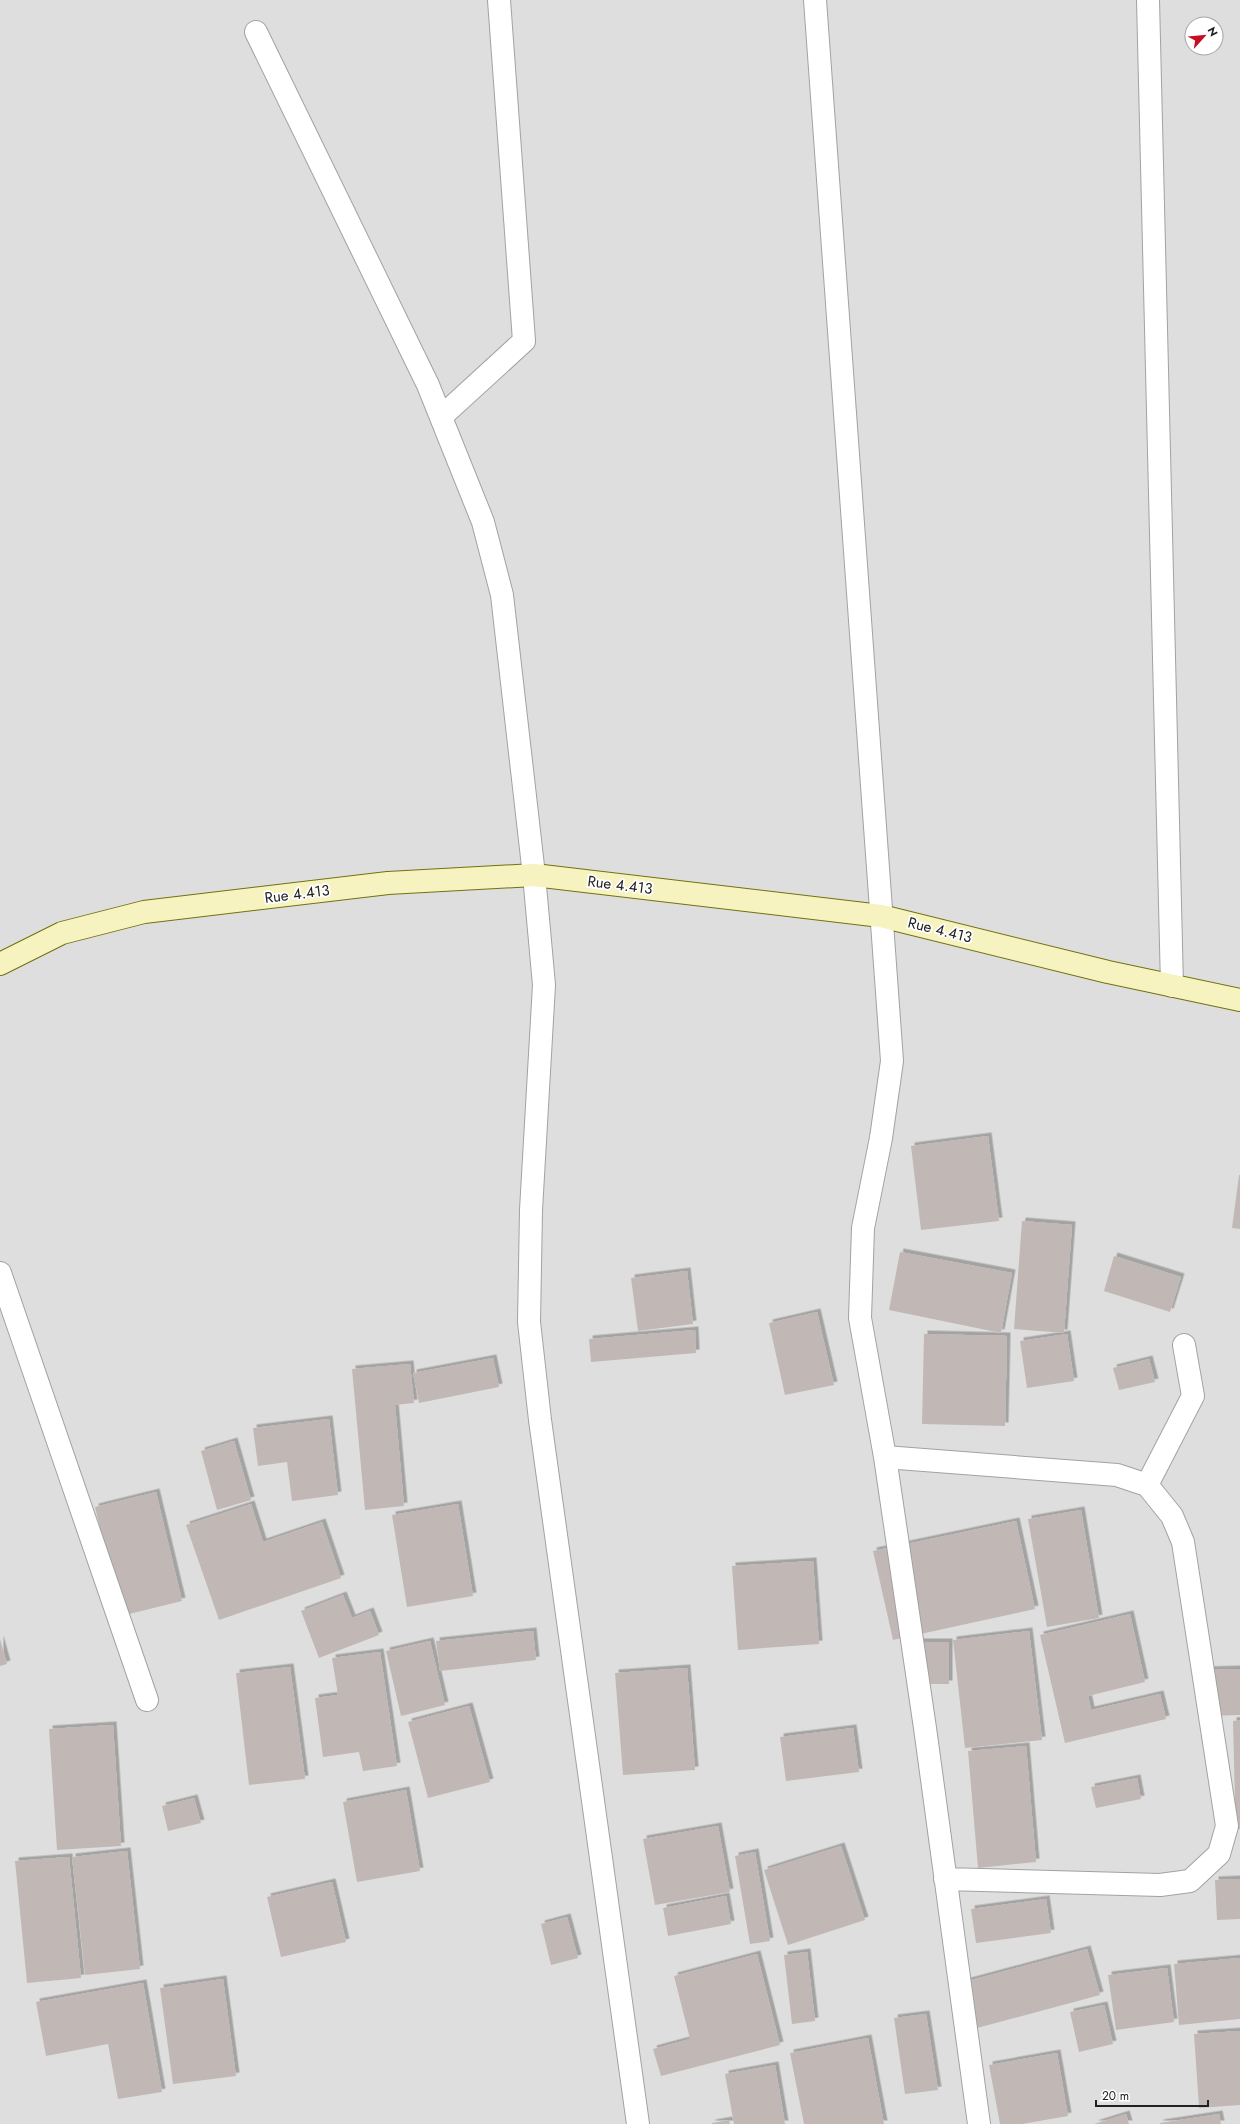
<svg xmlns="http://www.w3.org/2000/svg" width="1240" height="2124" font-family="Jost,sans-serif">
	<style>
		.residential { fill: #dfdede; fill-rule: evenodd }
		.building { fill: #c1b8b5; filter: url(#shadow) }
		.lines { fill: none; stroke-linecap: round; stroke-linejoin: round }
		.street-casing { stroke: #a2a2a2; stroke-width: 24 }
		.secondary-casing { stroke: #71720d; stroke-width: 24 }
		.street { stroke: #fff; stroke-width: 22 }
		.secondary { stroke: #f6f3c1; stroke-width: 22 }
		.labels { text-anchor: middle; stroke-width: 3.5; stroke-linejoin: round; paint-order: stroke }
		.street-label { font-size: 15px; fill: #212121; stroke: #fff }
	</style>
	<defs>
		<filter id="shadow"><feDropShadow dx="3.5" dy="-3.5" stdDeviation="0" flood-color="#0004"/></filter>
	</defs>
	<rect width="100%" height="100%" fill="#f0ede8"/>
	<path class="residential" d="M0,0H1240V2124H0ZM1192,24H1216V48H1192Z"/>
	<path class="building" d="M988,1136L999,1221L921,1230L911,1146Z
		M1239,1175H1240V1229L1232,1228Z
		M1022,1221L1072,1225L1064,1333L1014,1329Z
		M900,1252L1012,1273L1001,1333L889,1310Z
		M1114,1256L1181,1277L1170,1312L1104,1291Z
		M687,1271L693,1324L638,1331L631,1278Z
		M817,1312L834,1385L785,1395L769,1323Z
		M695,1330L696,1353L591,1362L589,1339Z
		M924,1334L1007,1336L1005,1426L922,1424Z
		M1067,1334L1074,1381L1027,1388L1020,1341Z
		M493,1358L499,1387L419,1403L413,1373Z
		M1149,1359L1155,1382L1119,1390L1113,1368Z
		M410,1364L414,1403L395,1405L404,1506L365,1510L352,1369Z
		M329,1419L338,1495L292,1501L287,1462L258,1466L253,1428Z
		M234,1441L251,1500L217,1510L201,1451Z
		M156,1492L182,1601L121,1616L95,1507Z
		M251,1504L263,1542L322,1522L341,1578L219,1620L186,1525Z
		M458,1504L473,1596L407,1607L392,1515Z
		M1081,1510L1099,1618L1047,1627L1028,1519Z
		M1016,1521L1035,1609L893,1640L873,1551Z
		M813,1561L819,1644L738,1650L732,1566Z
		M343,1595L352,1618L370,1611L379,1635L319,1658L301,1611Z
		M1130,1614L1145,1682L1088,1696L1091,1710L1160,1694L1166,1719L1065,1743L1040,1635Z
		M533,1631L536,1660L440,1671L436,1641Z
		M1029,1631L1042,1740L965,1748L953,1640Z
		M0,1639L7,1664L0,1666Z
		M430,1641L445,1705L401,1716L386,1651Z
		M913,1642H949V1684H913Z
		M380,1652L397,1766L363,1771L359,1752L323,1757L315,1698L338,1695L332,1658Z
		M290,1667L305,1779L249,1785L236,1673Z
		M687,1668L695,1770L623,1775L615,1673Z
		M1240,1669V1715L1204,1716L1203,1670Z
		M469,1706L490,1782L428,1798L408,1722Z
		M1240,1720V1829H1221L1220,1802H1235L1233,1721Z
		M113,1725L121,1846L57,1850L49,1729Z
		M853,1728L859,1772L786,1781L780,1737Z
		M1026,1746L1036,1862L978,1868L968,1751Z
		M1137,1778L1141,1799L1096,1808L1091,1787Z
		M406,1790L420,1871L357,1882L343,1802Z
		M194,1798L201,1823L168,1831L162,1806Z
		M718,1826L730,1892L655,1905L643,1839Z
		M841,1846L865,1920L788,1945L764,1870Z
		M127,1851L140,1969L85,1975L72,1857Z
		M755,1852L770,1941L750,1944L735,1856Z
		M69,1857L81,1978L27,1983L15,1861Z
		M1240,1879V1919L1217,1920L1215,1880Z
		M332,1882L346,1942L281,1957L267,1897Z
		M726,1896L731,1924L668,1936L663,1908Z
		M1046,1899L1051,1933L976,1943L971,1909Z
		M567,1917L578,1958L551,1965L541,1924Z
		M1087,1949L1100,1995L977,2028L964,1982Z
		M807,1952L815,2021L792,2024L784,1955Z
		M757,1954L780,2045L661,2076L653,2049L690,2039L674,1976Z
		M1240,1958V2019L1179,2025L1174,1964Z
		M1167,1968L1174,2022L1116,2030L1108,1975Z
		M223,1979L236,2076L173,2084L160,1988Z
		M143,1983L162,2092L118,2099L108,2044L46,2056L36,2002Z
		M1104,2005L1113,2044L1079,2052L1070,2012Z
		M926,2014L938,2090L905,2094L894,2018Z
		M1240,2031V2105L1199,2108L1194,2034Z
		M868,2038L884,2124H804L790,2053Z
		M1057,2053L1068,2116L1022,2124H1000L989,2065Z
		M775,2065L785,2124H734L725,2074Z
		M1126,2114L1129,2124H1094Z
		M1219,2114L1221,2124H1160V2123Z
		M729,2120L730,2124H712V2123Z"/>
	<g class="lines">
		<g class="street-casing">
			<path id="street" d="M815,0L892,1061L881,1138L863,1228L860,1318L885,1457L925,1728L979,2124
				M1148,0L1172,986
				M256,32L428,385L483,522L502,595L534,875L544,985L531,1210L529,1322L540,1420L638,2124
				M441,417L524,341L499,0
				M0,1273L147,1700
				M885,1457L1117,1475L1147,1485L1172,1516L1183,1542L1227,1826L1219,1854L1190,1881L1160,1885L945,1879
				M1147,1485L1193,1396L1184,1345"/>
		</g>
		<g class="secondary-casing">
			<path id="secondary" d="M0,964L62,933L144,912L388,883L534,875L881,916L1108,972L1240,1000"/>
		</g>
		<use href="#street" class="street"/>
		<use href="#secondary" class="secondary"/>
	</g>
	<g class="labels">
		<g class="street-label">
			<text transform="translate(620 885) rotate(7)" y="5">Rue 4.413</text>
			<text transform="translate(297 894) rotate(-7)" y="5">Rue 4.413</text>
			<text transform="translate(940 930) rotate(14)" y="5">Rue 4.413</text>
		</g>
	</g>
	<g transform="translate(1204 36) rotate(63)"><circle r="19" fill="#ffffff" stroke="#a6a6a6"/>
	<path d="M0-3L7 15L0 10L-7 15Z" fill="#c30f21"/>
	<text y="-6" font-size="11" font-weight="bold" text-anchor="middle" fill="#212121">N</text>
	</g>
	<path d="M1096 2100v6h112v-6" fill="none" stroke="#212121" stroke-width="2"/>
	<text x="1102" y="2100" font-size="12" fill="#212121" stroke="#ffffff" stroke-width="3" paint-order="stroke">20 m</text>
</svg>
